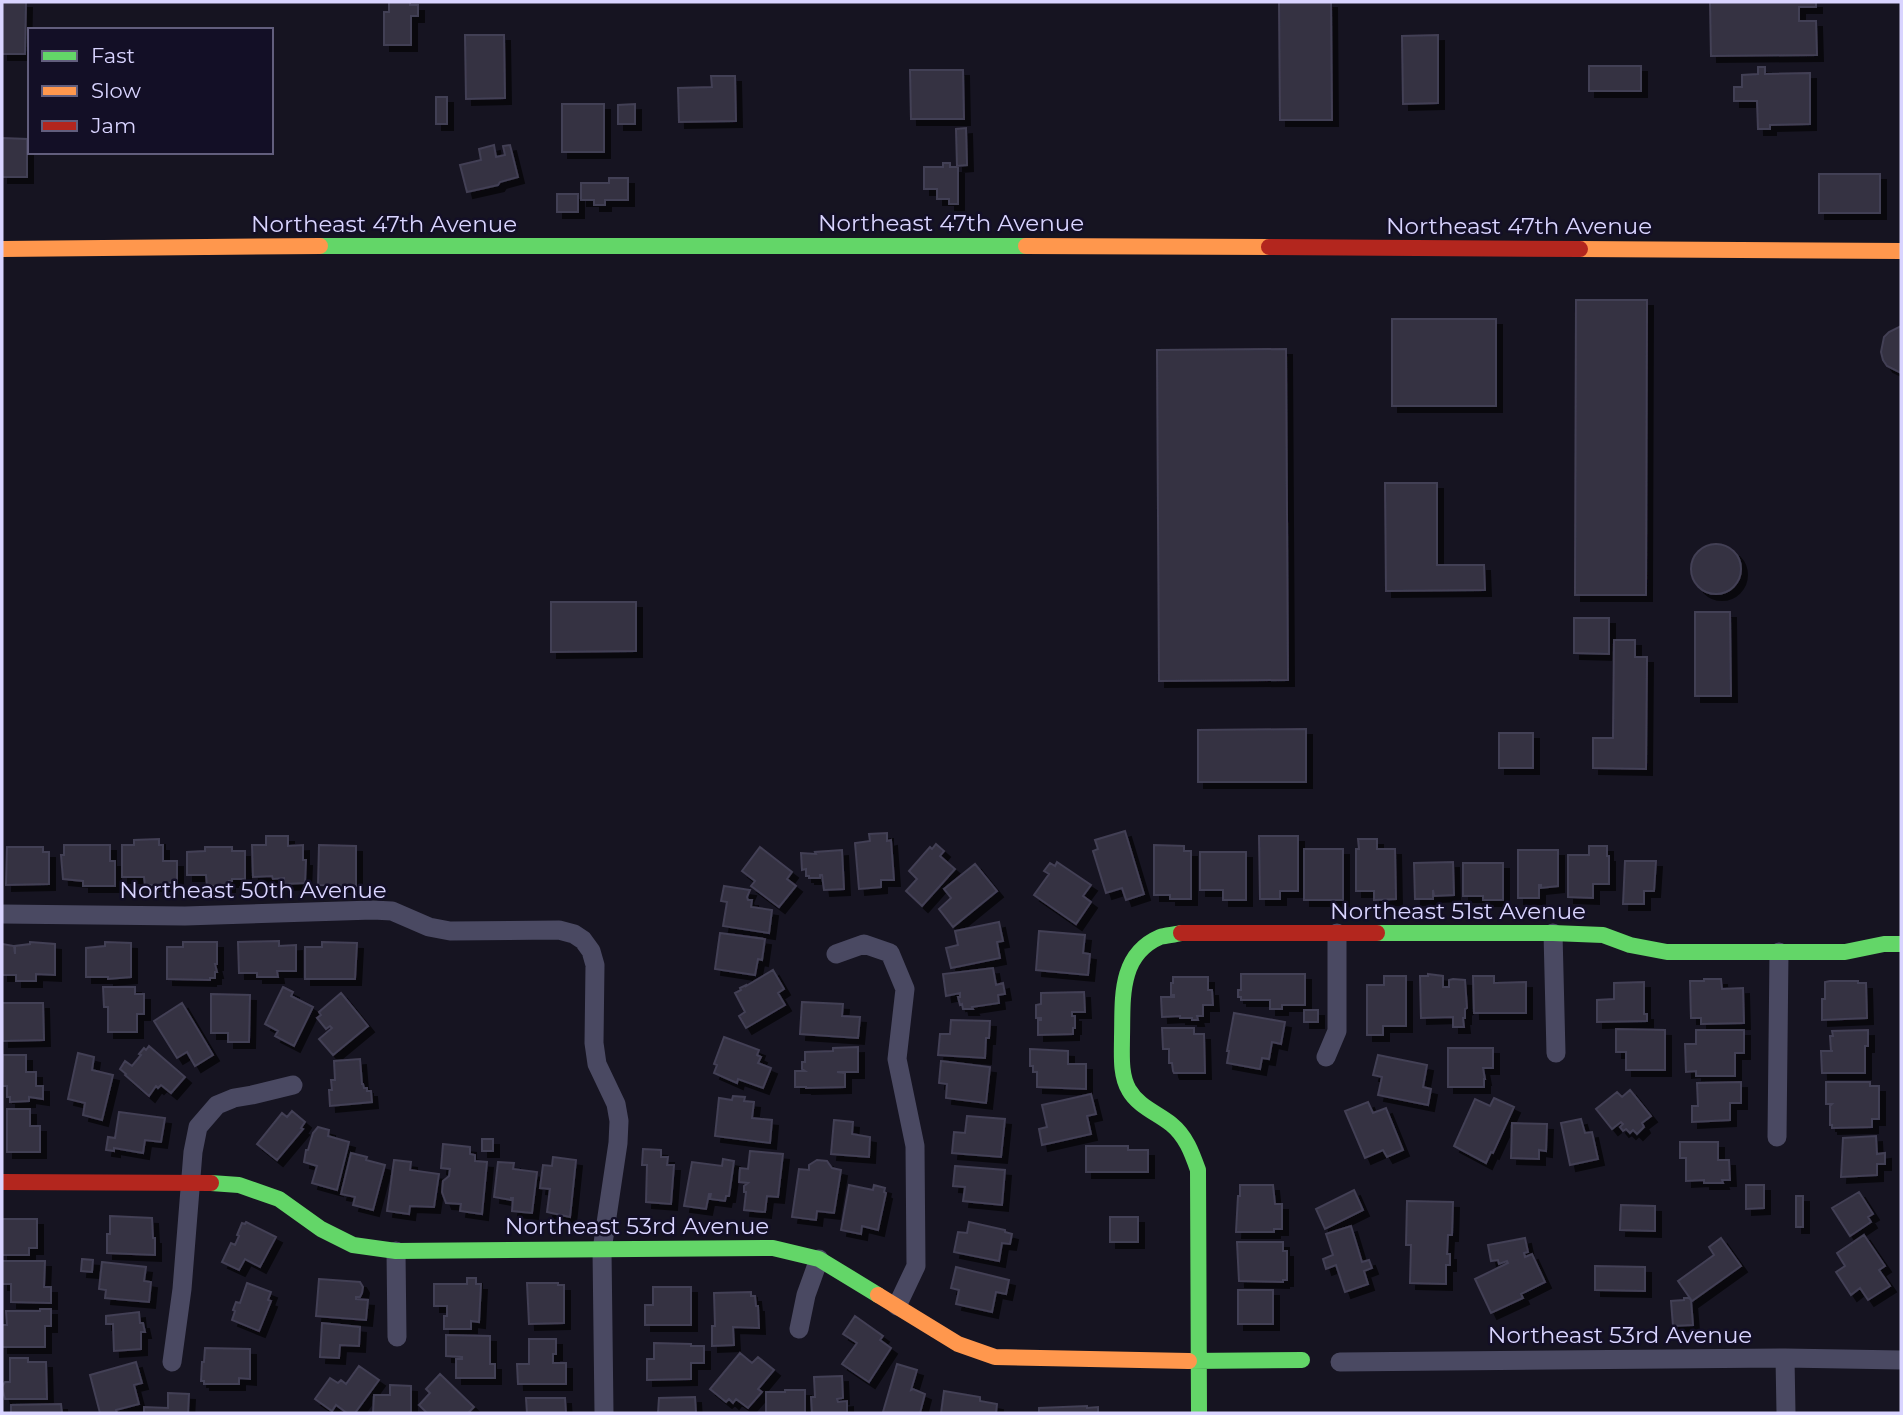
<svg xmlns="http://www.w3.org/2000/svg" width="1903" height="1415" font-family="Montserrat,sans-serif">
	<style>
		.building { fill: #343243; stroke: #433f54; stroke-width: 2; filter: url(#shadow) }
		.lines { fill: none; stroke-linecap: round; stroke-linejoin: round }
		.street { stroke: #4a4962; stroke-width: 19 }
		.fast { stroke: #63d668; stroke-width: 16 }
		.slow { stroke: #ff974d; stroke-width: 16 }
		.jam { stroke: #b3261e; stroke-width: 16 }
		.labels { text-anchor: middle; stroke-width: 5; stroke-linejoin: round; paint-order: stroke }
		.street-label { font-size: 23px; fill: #d9d4ff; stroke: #130f26 }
	</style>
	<defs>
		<filter id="shadow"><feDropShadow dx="6" dy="6" stdDeviation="0" flood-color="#0009"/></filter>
	</defs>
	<rect width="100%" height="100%" fill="#161421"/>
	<path class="building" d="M2,2H26L25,54H2Z
		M389,2H410V5H418V16H411V45H384V12H389Z
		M1279,2H1331L1332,120H1280Z
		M1710,2H1816V7H1799V21H1816L1817,55L1711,56Z
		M465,35H504L505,98L466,99Z
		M1438,35V103L1403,104L1402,36Z
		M1589,66H1641V91H1589Z
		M1758,67H1765V74L1810,73V124L1770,125V129H1758L1757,101H1734V87H1742V75L1758,74Z
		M910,70H963L964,119H911Z
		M711,76H735L736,121L679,122L678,88L712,87Z
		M436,97H447V124H436Z
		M562,104H604V152H562Z
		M635,104V124H618V105Z
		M966,128L967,165L957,166L956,129Z
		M2,138L27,139V177H2Z
		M494,145L496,157L505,155L503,146L510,145L518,177L500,182L498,185L467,192L460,165L481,160L479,149Z
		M943,163H950V167H958V204H949V199H937V189H924V167H943Z
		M1819,174H1880V213H1819Z
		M609,178H628V200H605V205H594V200H581V183H609Z
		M557,194H578V212H557Z
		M1576,300H1647L1646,595H1575Z
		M1392,319H1496V406H1392Z
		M1901,326V373L1887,366L1883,360L1881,352L1884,337L1889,332Z
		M1286,349L1288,680L1159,681L1157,350Z
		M1385,483H1437V565H1484L1485,590L1386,591Z
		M1691 569a25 25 0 1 1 50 0a25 25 0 1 1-50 0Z
		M551,602H636V651L551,652Z
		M1695,612H1730L1731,696H1695Z
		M1574,618H1609V654L1574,653Z
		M1614,640H1635V657H1647L1646,769L1593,768V738H1613Z
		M1306,729V782H1198V730Z
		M1499,733H1533V768H1499Z
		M1125,831L1144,894L1126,900L1122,888L1106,893L1093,851L1098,849L1095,840Z
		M887,833V841L891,840L894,880H881V887L859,889L855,843L870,841L869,834Z
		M266,836H288V846L303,845V860H306L305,883L284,884V878L273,879L272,876L253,877L252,845H266Z
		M1259,836H1298V891H1280V899H1260Z
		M159,839V845H163V861H177V883H166V885H145L144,877H122V845H134V840Z
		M1358,839H1377V849H1395L1396,899L1374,900V891H1356V849H1359Z
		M936,844L944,851L940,856L955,869L922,906L906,891L917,879L909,871L930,847L932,849Z
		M64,845H110V861H115V886H83V881L63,879L61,855H64Z
		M319,845L356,846V886L318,885Z
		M1154,845L1184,846V851H1191V899H1170V895H1154Z
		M1589,846H1607V856H1609V884H1593V898L1568,897V855H1589Z
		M7,847H43V852H49V884L6,885Z
		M205,847H232V851H245V879H232V881H229V886H207L206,875H187V852L205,851Z
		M760,847L792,872L787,879L796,886L779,907L751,886L755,881L742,871Z
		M1304,849H1343V900H1304Z
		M842,850L844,889L824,890L822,875H820V878H809V876H806V869L802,870L801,853L816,854L815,852Z
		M1518,850H1558V886L1541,888V885H1539V898H1518Z
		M1200,852H1246V900H1223V890H1200Z
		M1625,861H1656L1654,891H1644V904H1623Z
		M1057,862L1091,885L1083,896L1091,902L1076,924L1034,895L1049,874L1044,871L1050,863L1055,866Z
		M1453,862L1454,895L1434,896L1433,890V899H1415L1414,863Z
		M1463,863H1503V900H1483V896H1463Z
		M975,864L997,891L953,927L939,909L951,898L944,889Z
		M724,886L750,890L747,897L748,900H752L751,907L772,910L769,933L723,926L727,902L721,901Z
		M999,922L1003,941L997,942L1000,958L951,968L946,948L958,945L955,931Z
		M1039,931L1085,935L1083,953L1090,954L1088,975L1036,970Z
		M720,933L765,939L762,960L758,959L755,975L715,969Z
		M279,941V946L296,945V971H277L278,977H257V973H239L238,942Z
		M30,942L55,944V975L36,974V981H16V975H2V944L14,946L15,954V946L30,944Z
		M105,942L131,943V977L108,979V977H86V948L105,946Z
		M183,942H217V964H215L217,972H215V978H210V980L167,979V947H183Z
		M322,942L357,943L355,979H305V947H322Z
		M993,968L996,985L1003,983L1005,994L998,995L999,1003L972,1007L973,1009H963L962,1004L960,1005L958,997H960V993L946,996L943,974Z
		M773,970L784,989L778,993L785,1005L746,1028L739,1016L745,1012L735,993L741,990L740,988L746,985V986Z
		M1241,974H1305V1005H1282V1009H1270V1000H1241V997H1238V990H1241Z
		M1428,974L1443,976V987H1449V980L1453,979L1465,980L1467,1008L1465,1009V1018H1463L1464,1027H1453V1017L1421,1018L1420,976H1428Z
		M1384,976H1406V1026H1383V1035H1367V985H1384Z
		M1473,976H1494V983L1526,982V1013H1474Z
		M1173,977H1208V990H1212L1213,1005H1203V1016H1197L1198,1020H1192V1018H1180V1016L1162,1017L1161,997H1174V995H1171V983H1173Z
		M1704,979H1721L1722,989L1743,988L1744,1023L1701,1024V1018H1691L1690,981H1704Z
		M1830,981H1858V983H1866L1867,1018L1822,1020V999H1825V982Z
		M1644,982V1014H1647V1021L1597,1022V1000L1614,999V983Z
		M103,987H135V994H144V1014H137V1032H108V1007H104Z
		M283,987L293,992L291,996L313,1007L294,1046L275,1036L278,1031L265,1024Z
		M1084,992L1085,1012H1072V1016H1075V1028H1073V1034L1038,1035V1020H1041V1018H1036V1005L1041,1004V993Z
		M341,993L368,1026L333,1055L319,1039L332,1028L330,1026L326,1029L317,1018L321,1015L319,1012Z
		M211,994L250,995L249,1042H228V1033H211Z
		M802,1002L843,1004L842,1016L860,1017L858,1038L800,1034Z
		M2,1003H43L44,1040L3,1041Z
		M182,1003L213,1055L195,1066L187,1052L177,1058L154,1021Z
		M1304,1010H1318V1022H1304Z
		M1234,1013L1285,1022L1281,1044L1272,1042L1269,1059L1262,1058L1260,1069L1227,1063L1229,1051H1227Z
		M951,1020L990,1021L989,1038H986L985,1058L938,1055L940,1034H950Z
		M1162,1028H1194V1034H1204L1205,1073H1174L1173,1071L1172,1063H1169V1049H1163Z
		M1616,1029L1665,1030V1070H1626V1052H1616Z
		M1696,1030H1744V1053H1735V1076H1696V1071L1686,1072L1685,1044H1696Z
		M1868,1030V1046H1865V1073H1822L1821,1051H1833H1831L1830,1036H1833L1832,1031Z
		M724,1037L759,1050L757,1055L761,1057L758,1063L771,1068L763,1088L738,1079L737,1083L714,1073L717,1065L714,1064Z
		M149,1046L185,1077L171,1093L161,1085L158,1088L156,1086L149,1096L125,1075L126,1074L120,1069L125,1061L132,1066L141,1055L139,1054L144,1048L146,1050Z
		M858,1047V1072H837L845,1073V1087L806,1088V1087H795V1071H805L802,1069V1062H805V1052L833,1051V1048Z
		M1448,1048H1493V1068H1483L1485,1079H1484V1087H1448Z
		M1030,1049L1068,1051V1064H1086V1089L1037,1087V1072H1033V1066H1030Z
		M78,1053L94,1057L92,1070L113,1075L102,1120L83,1115L85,1103L68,1099Z
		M3,1055H26V1072H36V1086H43V1099L29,1097V1101L10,1102V1097H7V1086H2Z
		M1378,1055L1427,1065L1423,1087L1431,1089L1428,1105L1378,1095L1382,1077L1373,1075Z
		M360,1059L362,1084H363L364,1088H367V1091H371L372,1102L330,1106L329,1090H332L331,1080H335L334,1061Z
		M941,1061L990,1067L986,1103L946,1098L947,1084L939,1083Z
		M1741,1082V1103H1730V1120L1692,1122V1106H1698L1697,1083Z
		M1826,1082H1870V1086H1879V1119H1872V1127L1832,1128V1125H1830V1106L1832,1104H1826Z
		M1630,1090L1651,1116L1642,1123L1644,1127L1637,1134L1633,1130L1630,1133L1626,1129L1623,1131L1620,1127L1623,1124L1621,1122L1612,1129L1596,1109L1617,1092L1622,1097Z
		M1091,1094L1096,1114L1087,1116L1091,1134L1042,1145L1039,1129L1047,1127L1042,1105Z
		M733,1096L745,1097L744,1101L754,1102L752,1118L772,1120L770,1143L715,1136L719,1098L732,1100Z
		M1494,1098L1514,1107L1493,1153L1491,1152L1486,1163L1454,1146L1475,1099L1490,1106Z
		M1368,1102L1373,1113L1386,1108L1403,1150L1387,1157L1383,1150L1365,1158L1345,1111Z
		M7,1109H30V1126H40V1152H7Z
		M292,1111L305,1122L301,1128L303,1129L277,1160L257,1144L282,1113L287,1117Z
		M119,1112L165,1118L161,1142L145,1140L143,1153L114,1148V1151L106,1150L108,1137L115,1138Z
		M967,1116L1005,1119L1001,1157L952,1153L954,1132L965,1133Z
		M1581,1119L1585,1133L1592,1132L1598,1159L1570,1165L1561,1123Z
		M834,1120L853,1122L852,1134L870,1137L869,1157L831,1154Z
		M1512,1123L1547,1124L1546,1151L1539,1150V1159L1511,1158Z
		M318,1127L329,1130L328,1136L349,1142L337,1190L312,1183L317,1166L304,1162L306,1150H308L313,1133Z
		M1876,1136L1877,1154L1885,1153V1164H1877V1175L1841,1177L1843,1138Z
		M482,1139H493V1151H482Z
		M1680,1142H1718V1160H1729L1730,1180H1722L1723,1183H1704V1180L1686,1181V1158H1680Z
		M443,1144L470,1147V1154L475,1155V1161L487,1162L482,1214L460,1211L461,1204L446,1203L442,1192L443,1181L449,1176L450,1169L441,1168Z
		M1086,1146H1128V1150H1148V1172H1086Z
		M643,1149L661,1150V1157H668L667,1165H674L671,1204L646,1202L647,1165H642Z
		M750,1151L783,1154L778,1197L767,1196L765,1212L744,1210L746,1192H744V1186L748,1183L739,1182L740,1168L748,1169Z
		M351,1153L367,1157L366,1160L385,1165L373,1210L353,1205L355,1197L341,1194Z
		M553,1157L576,1160L570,1217L547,1212L550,1189L540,1188L543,1165L552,1166Z
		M723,1159L734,1161L729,1196H726L725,1201L710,1199L711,1194H709L706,1209L684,1206L692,1162L722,1166Z
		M394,1160L411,1162L410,1170L439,1174L434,1207L410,1206L409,1214L387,1211Z
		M817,1160L827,1161L832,1168L841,1170L834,1213L817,1211L816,1220L792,1217L799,1169L809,1170V1165Z
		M498,1162L514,1163L513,1169L537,1172L532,1213L512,1211L513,1198H511V1200L494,1197Z
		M955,1166L1005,1170L1002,1205L963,1201L965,1187L953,1186Z
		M849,1185L873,1190L874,1185L885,1188L884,1192L886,1193L878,1230L862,1226L861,1234L841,1230Z
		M1240,1185H1273L1275,1204H1282V1229H1274V1232H1236L1238,1196H1240Z
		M1746,1185H1764V1208L1746,1209Z
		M1354,1190L1363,1210L1325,1229L1316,1209Z
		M1859,1192L1873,1214L1868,1217L1871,1222L1850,1236L1832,1208Z
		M1796,1196H1803V1227H1796Z
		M1407,1201L1453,1202L1452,1235H1448L1447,1254H1450V1265H1446V1284L1410,1283L1411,1245H1406Z
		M1621,1205L1655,1206V1231L1620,1230Z
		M110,1216L152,1218L153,1238H155V1255L107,1253V1234H110Z
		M1110,1217H1138V1242H1110Z
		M2,1219H37V1248H29V1255H2Z
		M246,1222L276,1237L260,1267L245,1259L239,1270L222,1262L231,1243L235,1245L239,1236L237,1235L242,1223L245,1224Z
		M969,1222L1005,1230V1232L1012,1234L1010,1244L1002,1243L999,1261L954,1252L958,1232L967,1233Z
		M1351,1226L1362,1262L1369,1260L1372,1268L1364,1271L1368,1284L1345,1292L1336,1265L1326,1269L1323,1259L1333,1255L1326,1234Z
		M1864,1235L1885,1266L1879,1270L1890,1286L1868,1300L1860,1288L1851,1295L1836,1272L1845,1266L1837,1253Z
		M1525,1238L1528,1252L1524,1253L1525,1257L1532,1254L1545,1282L1521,1294L1523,1298L1491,1313L1475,1279L1508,1263L1507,1261L1499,1264L1498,1260L1491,1261L1488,1245Z
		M1721,1238L1741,1266L1692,1301L1678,1281L1714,1255L1709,1247Z
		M1237,1242H1283V1251H1287V1280H1283V1282L1239,1281Z
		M82,1259L93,1260L92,1272L81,1271Z
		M2,1261H45L44,1287H51V1303L11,1302V1284H2Z
		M102,1262L146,1267L144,1281L151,1282L149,1302L105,1298L106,1290L99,1289Z
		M1595,1266L1645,1267V1291L1595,1290Z
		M956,1267L1009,1280L1006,1294L996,1292L992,1312L956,1304L959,1290L951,1288Z
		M467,1278H476V1284H481L479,1322L471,1321V1329H444V1316H447V1306H434V1284H467Z
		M319,1279L360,1282L363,1287L362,1293L360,1297H356V1299L368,1300L366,1320L316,1316Z
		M247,1283L271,1292L268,1300L271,1301L259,1331L232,1320L235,1311L233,1310L236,1302L240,1303Z
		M527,1283H558V1285H564V1323L529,1324Z
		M653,1287H691V1325H645V1305H653Z
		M1238,1290H1273V1324H1238Z
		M751,1292V1296H755L756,1306H758L759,1328L733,1327L734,1345L712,1346V1326H715L714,1293Z
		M1684,1298H1689L1691,1300L1693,1325L1673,1326L1671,1301L1684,1300Z
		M40,1309H51V1326H45V1347H2V1325H7L6,1311H40Z
		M139,1312L140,1323H143L145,1332H141V1349L114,1351L113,1324H106V1316Z
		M855,1316L883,1336L880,1340L891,1348L869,1382L842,1364L857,1343L843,1334Z
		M322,1323L360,1327L359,1346L340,1345L339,1358L320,1357Z
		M446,1335L490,1336V1364H495V1378H456V1359H462V1357L446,1356Z
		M529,1339H556V1354H553V1363H566V1384H518L517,1364H529Z
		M654,1343L691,1344V1346H704V1363H691V1379L647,1380V1359H654Z
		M205,1348L250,1349V1379L239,1378V1384H204V1381H201L202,1362H204Z
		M740,1353L752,1363L758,1357L774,1370L758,1389L762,1392L748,1408L736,1399L733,1403L729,1399L726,1402L710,1389Z
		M10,1358H28V1362H46L47,1399H5L2,1387L5,1382H10Z
		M136,1362L142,1383L134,1385L139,1404L116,1410L117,1413H100L90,1375Z
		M897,1364L917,1370L911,1390L913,1389L925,1394L920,1413L883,1412Z
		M359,1366L379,1380L355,1413H347L336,1405L332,1411L315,1399L330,1378L338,1383L341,1380L346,1384Z
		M440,1374L474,1407L468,1413H427L419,1405L430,1393L426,1389Z
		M842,1376L843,1398L837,1399L838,1402L847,1401V1413H812L811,1397H815L814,1377Z
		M390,1385L411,1386V1413H373L374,1395H390Z
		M785,1390H805V1413H766V1392H785Z
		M944,1391L980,1397V1401L997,1404L996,1413H941Z
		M168,1393L189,1394L188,1413H144V1407L168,1408Z
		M695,1397L696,1413H658L659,1398Z
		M526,1398H565L566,1413H527Z
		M61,1404L62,1413H11V1405Z
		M1087,1406V1408L1098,1407V1413H1039V1408Z"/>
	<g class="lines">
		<path class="street" d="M2,914L185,916L373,910L392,911L429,927L450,931L559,930L574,934L583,940L591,951L595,965L594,1043L597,1064L616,1104L619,1121L618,1143L602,1250L604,1413
			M1553,933L1556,1053
			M836,954L864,944L890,953L905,989L897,1059L915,1146L916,1266L897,1306
			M1326,1057L1337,1031V933
			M1777,1137L1779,952
			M396,1251L397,1337
			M799,1329L806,1295L819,1259
			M1785,1358L1786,1413
			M172,1362L182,1289L193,1152L198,1127L217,1105L234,1098L252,1095L293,1085
			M1340,1362L1785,1358L1901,1360"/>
		<path class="fast" d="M320,246H1026
			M1181,933C1174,935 1166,935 1160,937C1118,955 1123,1000 1122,1037C1122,1054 1120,1075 1129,1090C1138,1106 1157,1113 1171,1124C1186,1136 1192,1153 1198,1170L1199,1413
			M1377,933H1553L1603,935L1630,945L1667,952H1845L1884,944H1901
			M211,1183L239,1185L279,1199L321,1229L353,1245L396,1251L773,1248L819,1259L878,1295
			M1189,1361L1302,1360"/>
		<path class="slow" d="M1026,246L1269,247
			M2,249L320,246
			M1580,249L1901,251
			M878,1295L958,1344L995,1357L1189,1361"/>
		<path class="jam" d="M1269,247L1580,249
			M1181,933H1377
			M2,1182L211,1183"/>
	</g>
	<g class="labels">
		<g class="street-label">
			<text x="951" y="231">Northeast 47th Avenue</text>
			<text x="384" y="232">Northeast 47th Avenue</text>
			<text x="1519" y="234">Northeast 47th Avenue</text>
			<text x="253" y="898">Northeast 50th Avenue</text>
			<text x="1458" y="919">Northeast 51st Avenue</text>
			<text x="637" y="1234">Northeast 53rd Avenue</text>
			<text x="1620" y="1343">Northeast 53rd Avenue</text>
		</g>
	</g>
	<rect width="1903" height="1415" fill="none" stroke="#d9d4ff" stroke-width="7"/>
	<rect x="28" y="28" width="245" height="126" fill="#130f26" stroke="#625e7d" stroke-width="2"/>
	<rect x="42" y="51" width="35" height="10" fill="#63d668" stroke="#625e7d" stroke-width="2"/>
	<text x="91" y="63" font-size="21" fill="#d9d4ff">Fast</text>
	<rect x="42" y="86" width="35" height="10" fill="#ff974d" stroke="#625e7d" stroke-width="2"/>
	<text x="91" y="98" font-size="21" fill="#d9d4ff">Slow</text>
	<rect x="42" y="121" width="35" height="10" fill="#b3261e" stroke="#625e7d" stroke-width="2"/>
	<text x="91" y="133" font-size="21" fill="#d9d4ff">Jam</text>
</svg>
